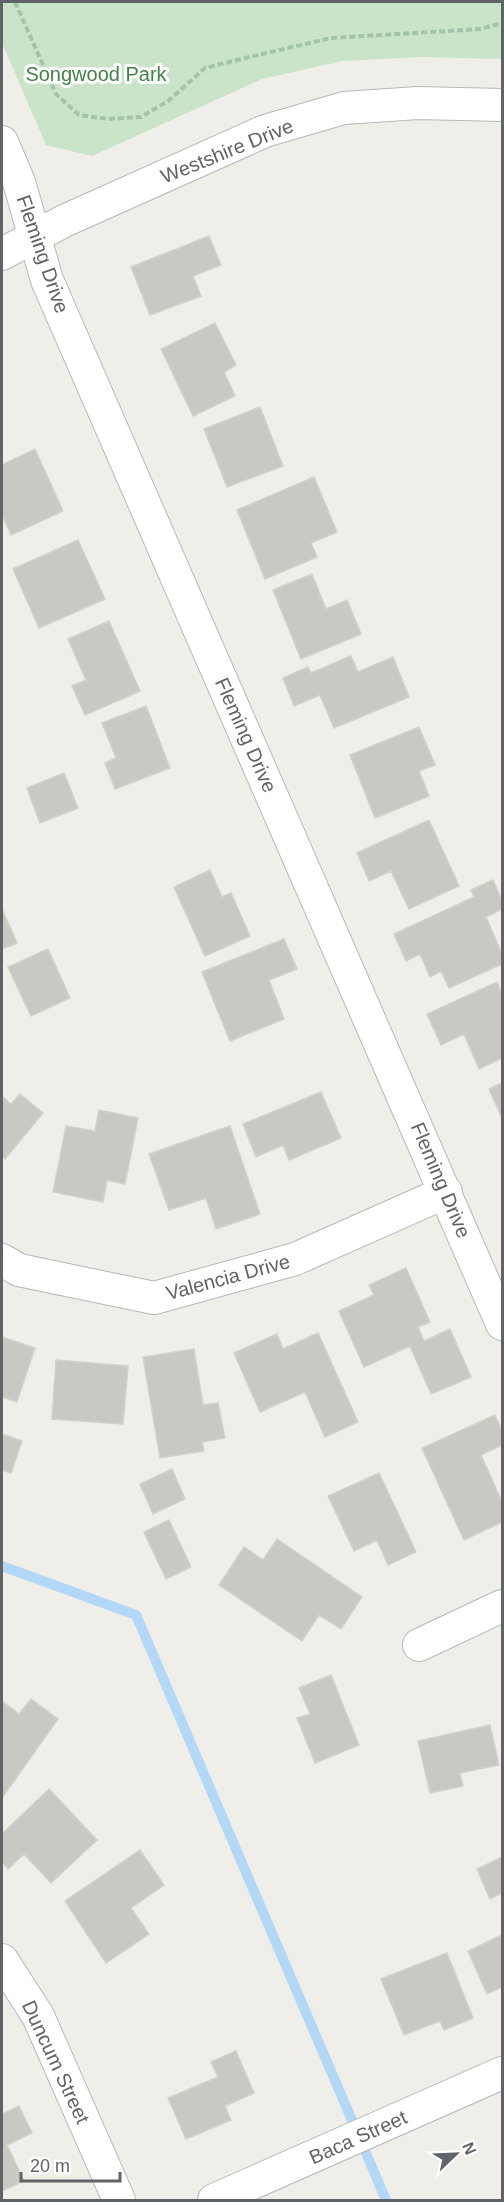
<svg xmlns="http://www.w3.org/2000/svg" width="504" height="2202" font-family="Helvetica,sans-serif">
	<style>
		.green { fill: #c9e4c9 }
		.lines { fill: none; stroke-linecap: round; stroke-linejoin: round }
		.stream { stroke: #b3d7f6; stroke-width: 10 }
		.building { fill: #c9c8c3; stroke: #d4d1c8; stroke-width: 1.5 }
		.street-casing { stroke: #b5b8bb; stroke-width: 34 }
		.path { stroke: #a2c4ad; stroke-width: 4; stroke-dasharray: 6 3; stroke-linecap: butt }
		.street { stroke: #fff; stroke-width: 32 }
		.labels { text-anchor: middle; stroke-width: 6; stroke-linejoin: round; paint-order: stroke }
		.park-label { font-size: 20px; fill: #418446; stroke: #fff }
		.street-label { font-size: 20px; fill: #606367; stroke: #fff }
	</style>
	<rect width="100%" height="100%" fill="#f0eee9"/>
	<path class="green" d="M2,2H502V59L421,57L342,61L262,79L92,156L46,145L2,43Z"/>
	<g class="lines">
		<path class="stream" d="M2,1566L136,1615L386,2200"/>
	</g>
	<path class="building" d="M209,236L221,265L193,276L201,296L150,315L131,267Z
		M215,323L236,365L224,372L235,396L193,416L161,349Z
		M260,407L283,466L227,487L204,429Z
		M35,449L63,511L11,535L2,514V465Z
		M314,477L337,532L311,543L317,557L265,579L237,510Z
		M78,540L105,599L39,628L13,569Z
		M312,574L326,609L347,600L361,634L301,659L273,590Z
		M109,621L140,691L85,715L72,686L86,680L68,639Z
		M351,656L358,672L393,657L409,697L334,728L320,695L294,706L283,678L308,667L311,673Z
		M146,706L170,768L115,789L105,763L116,758L102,723Z
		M419,727L435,765L419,771L429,796L375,818L350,755Z
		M64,773L78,808L40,823L27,788Z
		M429,820L459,886L409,909L391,871L369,881L357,853Z
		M210,870L222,897L231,893L250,936L205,956L174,887Z
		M493,880L502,901V909L486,917L502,954V964L449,988L441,971L430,977L420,954L406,961L394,934L474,897L471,890Z
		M2,909L17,943L2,949Z
		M284,939L297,969L269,980L284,1019L230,1041L202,972Z
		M48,949L70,998L31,1016L8,967Z
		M497,982L502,994V1058L479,1069L464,1034L441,1045L427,1014Z
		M502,1083V1118L489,1089Z
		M321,1092L341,1138L289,1160L283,1145L256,1157L243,1124Z
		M20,1094L43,1113L5,1159L2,1156V1096L11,1104Z
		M99,1110L138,1118L125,1184L107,1180L103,1202L53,1192L66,1126L95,1131Z
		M230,1126L260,1214L216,1229L206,1198L169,1210L149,1154Z
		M406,1268L430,1322L418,1327L424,1341L450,1329L471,1377L431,1394L410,1346L364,1367L339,1311L374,1295L369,1285Z
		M318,1333L358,1422L325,1437L305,1392L260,1412L234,1353L277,1334L283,1349Z
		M2,1337L35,1348L17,1402L2,1397Z
		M194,1349L203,1405L218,1403L225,1438L202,1442L204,1451L160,1458L143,1357Z
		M56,1360L128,1366L123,1424L52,1419Z
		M495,1415L502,1431V1445L481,1455L502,1502V1522L464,1540L422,1448Z
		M2,1434L22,1441L11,1473L2,1470Z
		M172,1469L185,1499L153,1514L140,1484Z
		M379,1473L416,1552L388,1565L377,1540L354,1551L328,1496Z
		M169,1520L191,1567L166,1579L144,1532Z
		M277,1539L362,1597L341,1629L319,1615L302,1641L219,1585L244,1547L263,1560Z
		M331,1675L359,1745L315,1763L297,1718L310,1714L299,1688Z
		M31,1699L58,1719L2,1798V1701L19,1714Z
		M490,1725L499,1765L460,1773L463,1786L430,1793L418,1741Z
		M49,1789L97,1840L51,1883L24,1854L8,1869L2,1862V1834Z
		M140,1850L164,1885L131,1908L149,1934L106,1963L65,1901Z
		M502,1857V1893L490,1899L477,1869Z
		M502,1935V1987L487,1994L468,1951Z
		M447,1953L473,2018L444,2030L440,2021L404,2035L381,1979Z
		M236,2051L254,2093L225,2106L231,2120L186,2139L168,2098L218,2077L211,2062Z
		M19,2106L32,2133L7,2145L24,2181L2,2191V2114Z"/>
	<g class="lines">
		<g class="street-casing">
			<path id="street" d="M2,142L19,182L47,280L502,1324
				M2,254L64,221L265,131L344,108L418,103L502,105
				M2,1260L19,1270L154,1298L295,1259L446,1192
				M419,1645L502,1606
				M2,1960L38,2016L119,2200
				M214,2200L502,2073"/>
		</g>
		<path class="path" d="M15,2L56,94L79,115L108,119L141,117L168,101L205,68L241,59L331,38L481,29L502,23"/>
		<use href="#street" class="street"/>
	</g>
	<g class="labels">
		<g class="park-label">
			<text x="96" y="81">Songwood Park</text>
		</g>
		<g class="street-label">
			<text transform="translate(227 151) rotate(-22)" y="7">Westshire Drive</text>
			<text transform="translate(43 254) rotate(71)" y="7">Fleming Drive</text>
			<text transform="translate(246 735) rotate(66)" y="7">Fleming Drive</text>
			<text transform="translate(441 1180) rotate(67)" y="7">Fleming Drive</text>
			<text transform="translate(228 1277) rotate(-15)" y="7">Valencia Drive</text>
			<text transform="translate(56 2062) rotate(65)" y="7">Duncum Street</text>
			<text transform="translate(358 2137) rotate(-24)" y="7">Baca Street</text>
		</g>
	</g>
	<rect width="504" height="2202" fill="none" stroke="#606367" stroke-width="6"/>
	<g transform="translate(456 2154) rotate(67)" stroke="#ffffff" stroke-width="4.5" paint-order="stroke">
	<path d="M0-4.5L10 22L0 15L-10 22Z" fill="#606367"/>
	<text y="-9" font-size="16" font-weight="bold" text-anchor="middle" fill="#606367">N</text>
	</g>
	<path d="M21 2172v9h99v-9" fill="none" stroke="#606367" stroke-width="3"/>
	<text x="30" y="2172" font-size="18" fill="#606367" stroke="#ffffff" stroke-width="4.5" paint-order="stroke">20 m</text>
</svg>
